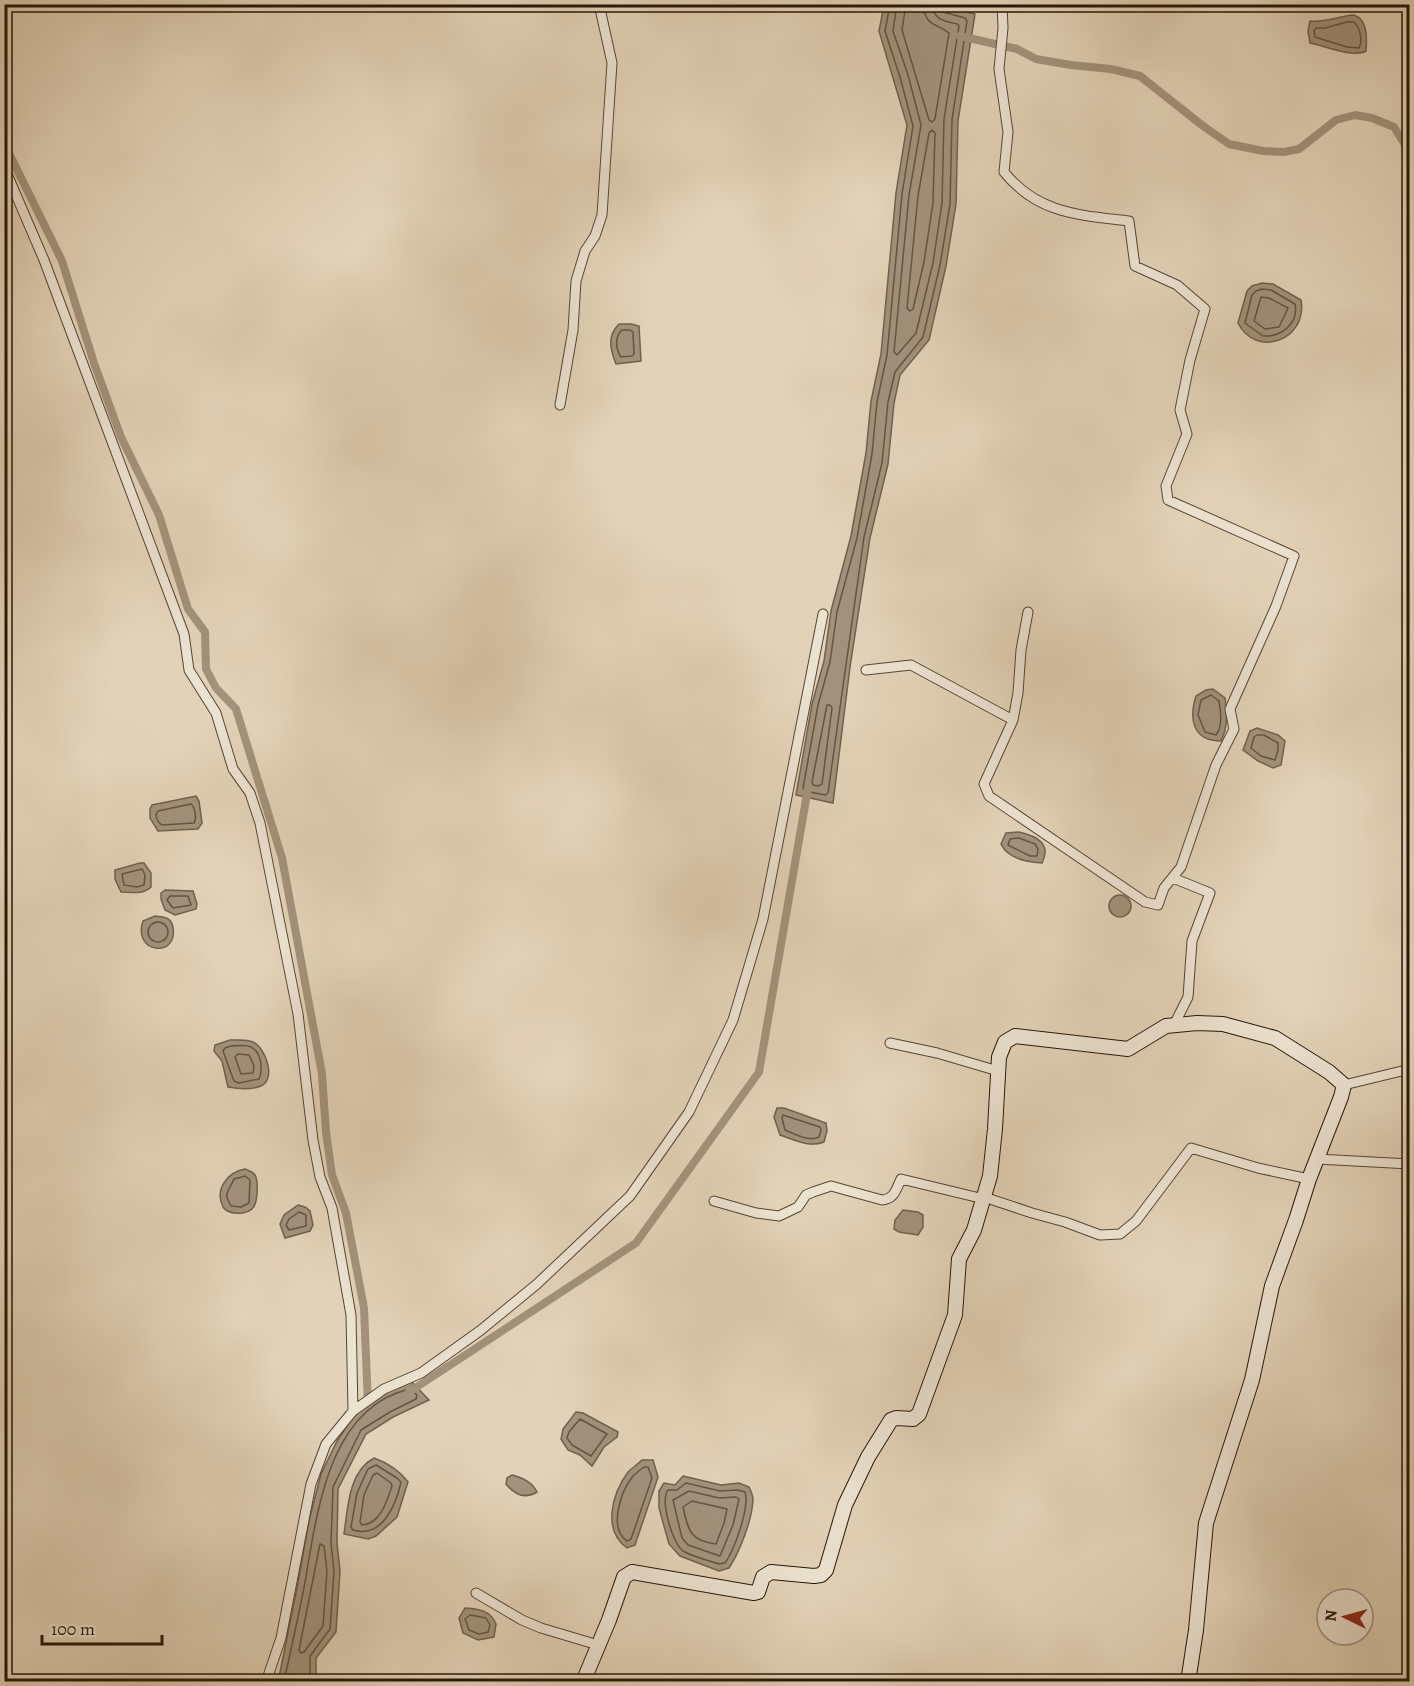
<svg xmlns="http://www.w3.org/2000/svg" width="1414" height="1686" font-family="Alegreya,serif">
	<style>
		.water { fill: #a2927b; stroke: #71604d; stroke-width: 1.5 }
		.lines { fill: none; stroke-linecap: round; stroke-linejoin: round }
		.shore { stroke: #645441; stroke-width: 1.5 }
		.canal { stroke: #a2927b; stroke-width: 8 }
		.street-casing { stroke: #564533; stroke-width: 11 }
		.secondary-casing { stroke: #271607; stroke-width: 16 }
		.street { stroke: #ece2d0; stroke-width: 9 }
		.secondary { stroke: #ece2d0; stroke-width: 14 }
	</style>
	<rect width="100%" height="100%" fill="#e2d2b7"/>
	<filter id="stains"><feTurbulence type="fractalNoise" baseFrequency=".00333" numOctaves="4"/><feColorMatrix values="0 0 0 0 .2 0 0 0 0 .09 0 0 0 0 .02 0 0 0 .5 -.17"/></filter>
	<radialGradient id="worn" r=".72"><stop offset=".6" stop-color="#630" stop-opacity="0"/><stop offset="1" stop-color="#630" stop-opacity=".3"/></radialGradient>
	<path class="water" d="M884,5H935L975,14L958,121L956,204L946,266L929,340L900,375L894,403L888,464L870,538L850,667L833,803L796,795L812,704L824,661L831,611L851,536L866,453L871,401L881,354L896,193L907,125L879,31Z
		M1354,15C1368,20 1367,38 1366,51C1354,58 1325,46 1310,43L1308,31L1310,21C1326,23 1338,16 1354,15Z
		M1262,283L1273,284L1301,300C1308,340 1256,359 1238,323L1247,291L1252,286Z
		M619,324H631L639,326L641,361L616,364C610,349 607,336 619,324Z
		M1213,689L1225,698C1227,713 1228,727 1221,741C1192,741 1189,718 1196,696L1206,690Z
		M1257,728L1278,735L1285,741L1281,765L1273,768L1258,761L1243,750L1250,731Z
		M196,796L199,801L202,823L198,829L158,831L150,818V809L152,805Z
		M1019,832C1036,836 1052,843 1042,863C1028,862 1007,858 1001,844L1006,833Z
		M140,863H144L151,873V887C143,895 131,892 121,892L115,879V870Z
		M165,890L193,891L197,904L196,909L175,915L165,910L161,899V893Z
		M1109 906a11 11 0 1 1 22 0a11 11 0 1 1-22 0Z
		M155,916C164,917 172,917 173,928C178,958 132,954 143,921Z
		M230,1040C237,1040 247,1039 253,1042C265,1047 277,1079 261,1086C251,1090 238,1089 228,1087L222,1061L214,1051L215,1045Z
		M777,1108H784L826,1123L827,1131L824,1142C809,1148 795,1140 780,1135L774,1117Z
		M245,1169C249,1171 255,1172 256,1177C258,1184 258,1204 252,1209C245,1215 228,1215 223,1207C214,1189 228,1172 245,1169Z
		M298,1205L305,1207L310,1211L313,1225L310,1231L285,1238L280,1224L284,1215Z
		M903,1210L918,1212L923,1215V1227L918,1235L899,1232L894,1229L895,1220Z
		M411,1381L429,1400L393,1417L366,1434L338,1489L337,1543L340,1571L336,1632L316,1658V1681L278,1682L298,1583L309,1521L321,1474L337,1441L356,1413L380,1393Z
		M576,1412L583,1413L618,1432L617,1437L604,1447L592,1466L580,1455L568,1450L561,1439L563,1429Z
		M374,1458C388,1463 399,1470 408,1482L397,1517L376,1536L368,1539L344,1534C348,1508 348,1472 374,1458Z
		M642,1460H653L658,1477L635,1545L627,1548C602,1530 612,1494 628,1472C632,1468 638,1464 642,1460Z
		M512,1475C523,1478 532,1482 537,1492C524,1500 514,1494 506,1484L507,1478Z
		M683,1476L721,1485L739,1483L749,1487C751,1491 753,1496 753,1500C752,1520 740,1551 729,1568L719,1571L680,1556L669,1544L659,1508V1491L664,1483L675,1485Z
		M465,1608C479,1609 490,1610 496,1624L494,1637L478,1640L463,1633L459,1618Z"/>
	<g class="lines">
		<path class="shore" d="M890,4L885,31L900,77L913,126L902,194L887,355L877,402L872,454L857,538L837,612L830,662L818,705L803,788L805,791L825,795L828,793L864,537L882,463L888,402L895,372L923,337L940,265L950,204L952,120L967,21L965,18L943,12L940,4
			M897,4L893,31L908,75L921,125L909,195L894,352L897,355L916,333L933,263L942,203L944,119L959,26L957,24C945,21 933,20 932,4
			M906,4L902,30L929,120L932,122L935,119L949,33C937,23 925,27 923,4
			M1347,22H1354C1360,28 1363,40 1359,48L1347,47L1315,37L1314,31L1316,28H1325Z
			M932,130L935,133L933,203L924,262L913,309L910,311L907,308L918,196L929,133Z
			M1262,289L1271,290L1295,304C1299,324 1281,337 1263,336L1245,323L1252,295L1256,291Z
			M1261,297L1269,298L1288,308L1279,327L1265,329L1254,321Z
			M630,330L633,332L634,354L632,356L621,357C616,350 614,337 622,330Z
			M1211,695L1219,701C1221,712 1223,727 1216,735L1205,732L1198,715L1201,700Z
			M827,705H830L832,708L822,784L818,786L813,785L812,782Z
			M1257,735H1264L1278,743V750L1275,760L1261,756L1251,748L1254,737Z
			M191,804C195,807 197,819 194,823L162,825C157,822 154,815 158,811Z
			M1019,838L1035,844L1038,849L1037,856H1030L1008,845L1010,839Z
			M142,869L145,875L144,885L137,887L124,885L122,874Z
			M170,896H188L191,905L173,908L167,900Z
			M148 932a10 10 0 1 1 20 0a10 10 0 1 1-20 0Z
			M231,1046C237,1046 246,1044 251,1047C262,1053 263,1070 259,1079L239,1083L234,1081L223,1051L225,1048Z
			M238,1054L249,1055L254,1066L253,1073L241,1074L235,1057Z
			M783,1115L820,1127L821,1130L819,1137C809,1142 795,1134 785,1130L782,1118Z
			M245,1176L250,1180L249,1203L241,1207L231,1206L227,1198V1193L234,1179Z
			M299,1212L306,1215V1226L289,1230L286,1225L289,1219Z
			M580,1419L607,1434L591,1456L572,1445L567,1438L569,1432Z
			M376,1465L397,1478L401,1482C396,1505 382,1539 353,1530L351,1527L357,1493L368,1469Z
			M648,1467L652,1478L631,1539L627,1541C608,1528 621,1491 633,1476C636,1473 640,1470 644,1467Z
			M377,1473L391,1483L392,1486C387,1500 381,1524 362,1525L360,1522L364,1495L373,1475Z
			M686,1483L720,1491L738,1490L745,1492C750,1507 734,1551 725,1563L719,1564C708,1560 693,1557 683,1551C672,1543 660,1500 668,1490H677Z
			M689,1491L719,1498L736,1497L739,1499L733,1525L720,1556L688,1545L682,1538L673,1500Z
			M692,1501L727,1509L724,1523L716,1544C690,1541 688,1530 683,1507Z
			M320,1544L324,1546L327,1571L323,1626L304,1652L301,1653L299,1650Z
			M470,1615L486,1618L490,1625L488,1632L479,1634L469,1630L465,1619Z
			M284,1682C291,1648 299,1615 305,1582C317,1514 328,1407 410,1389L417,1395L416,1399L390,1412L361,1430L333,1487L331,1543L334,1571L330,1629L310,1656V1682"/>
		<path class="canal" d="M960,36L1017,49L1036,59L1071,65L1111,69L1140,76L1203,126L1229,144L1263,151L1284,152L1299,149L1336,120L1355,115L1372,118L1394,127L1407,148L1410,174
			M4,143L62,261L94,363L121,437L159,515L188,609L205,632L206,669L216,688L236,709L282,858L322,1074L326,1132L332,1175L346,1213L364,1308L368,1404
			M409,1392L636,1243L759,1072L808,788"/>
		<g class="street-casing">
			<path id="street" d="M4,167L44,260L184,634L189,670L216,713L233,769L250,793L260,823L298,1014L313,1140L320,1177L332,1208L351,1315L353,1411L326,1444L311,1484L281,1638L266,1682
				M560,405L573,330L576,281L585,251L595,236L602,215L612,63L599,4
				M866,670L911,665L1013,720L984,784L989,796L1145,902L1158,905L1164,888L1181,867L1216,765L1234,729L1230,709L1276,606L1294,556L1168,500L1166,486L1187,434L1180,410L1190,360L1205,309L1177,285L1135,266L1129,221C1079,215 1038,214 1004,172L1008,132L999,69L1003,28L1002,4
				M1013,720L1018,693L1021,650L1028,612
				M1173,878L1210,893L1192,941L1188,997L1174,1025
				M890,1043L937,1053L998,1071
				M1344,1085L1410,1069
				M1317,1159L1410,1164
				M984,1197L1032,1213L1065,1222L1100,1235L1120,1234L1136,1221L1191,1148L1258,1168L1309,1179
				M714,1201L756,1213L779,1216L798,1207L806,1195L813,1192L831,1186L882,1200C895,1199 896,1189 901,1179L984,1199
				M353,1411L384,1389L421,1373L481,1330L537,1284L630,1196L689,1112L733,1020L763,919L823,614
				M476,1593L522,1620L541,1628L598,1645"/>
		</g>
		<g class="secondary-casing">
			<path id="secondary" d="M583,1682L609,1620L624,1577L632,1572L754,1593L758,1592L763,1577L771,1572L814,1576L821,1575L826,1570L845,1505L868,1457L891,1420L896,1418L913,1419L919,1414L955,1315L959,1259L974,1230L990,1176L995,1129L999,1057L1005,1042L1015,1036L1128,1049L1166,1026L1197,1023L1223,1024L1275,1038L1329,1072L1344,1085L1341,1097L1309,1179L1296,1220L1272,1286L1252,1380L1206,1523L1196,1630L1188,1682"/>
		</g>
		<use href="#street" class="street"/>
		<use href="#secondary" class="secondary"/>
	</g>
	<rect width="1414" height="1686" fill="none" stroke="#e2d2b7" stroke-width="24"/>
	<rect x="6" y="6" width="1402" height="1674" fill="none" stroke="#271607" stroke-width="3"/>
	<rect x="12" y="12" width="1390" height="1662" fill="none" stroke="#271607" stroke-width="1.5"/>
	<g transform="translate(1345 1617) rotate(275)"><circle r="28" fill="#ece2d0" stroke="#9d9080" stroke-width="1.5"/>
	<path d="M0-4.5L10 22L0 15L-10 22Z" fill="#8f2418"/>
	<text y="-9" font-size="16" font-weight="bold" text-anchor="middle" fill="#271607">N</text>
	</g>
	<path d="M42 1635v9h120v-9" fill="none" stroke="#271607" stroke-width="3"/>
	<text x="51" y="1635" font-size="18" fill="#271607" stroke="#ece2d0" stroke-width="4.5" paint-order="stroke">100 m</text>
	<rect width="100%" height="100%" filter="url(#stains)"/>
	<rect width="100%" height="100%" fill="url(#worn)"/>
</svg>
